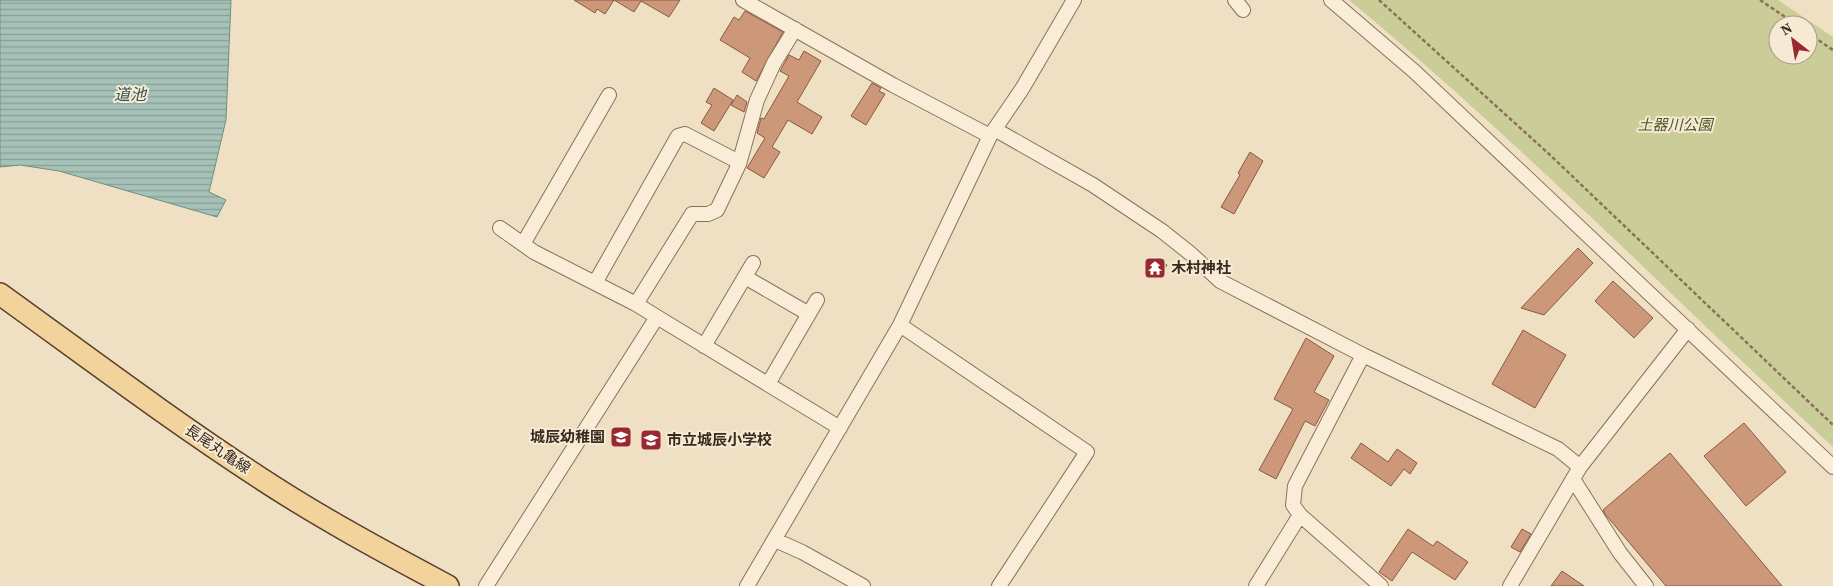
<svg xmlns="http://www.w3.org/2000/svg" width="1833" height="586" font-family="'Source Serif 4','Noto Sans JP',serif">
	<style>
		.green { fill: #cacd98; fill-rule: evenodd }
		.water { fill: url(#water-rules); stroke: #6c9086 }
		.building { fill: #cd987a; stroke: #895940 }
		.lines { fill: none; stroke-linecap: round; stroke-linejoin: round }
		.street-casing { stroke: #8a715a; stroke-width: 16 }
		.primary-casing { stroke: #573f2e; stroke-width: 24 }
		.path { stroke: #8a715a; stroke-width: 2.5; stroke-dasharray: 4 2.5; stroke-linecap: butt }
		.street { stroke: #f9edd8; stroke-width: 14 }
		.primary { stroke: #f2d39c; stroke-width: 21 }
		.labels { text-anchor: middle; stroke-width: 4; stroke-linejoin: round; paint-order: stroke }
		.park-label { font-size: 15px; font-style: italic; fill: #4c5625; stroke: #f6ead4 }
		.poi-label { font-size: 15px; font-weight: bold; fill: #392a1e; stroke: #f6ead4; text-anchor: start }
		.street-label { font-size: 15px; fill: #392a1e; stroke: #f6ead4 }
		.water-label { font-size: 16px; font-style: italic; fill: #2d5954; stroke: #f6ead4 }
	</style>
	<defs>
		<pattern id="water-rules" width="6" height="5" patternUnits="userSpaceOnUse" patternTransform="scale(1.25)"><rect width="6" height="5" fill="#a6c2b8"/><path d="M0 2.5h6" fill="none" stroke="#889e95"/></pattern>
	</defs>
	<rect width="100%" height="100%" fill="#efe0c4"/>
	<path class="green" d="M1349,0H1778L1833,37V447C1672,297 1518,140 1349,0ZM1778,25H1808V55H1778Z"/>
	<path class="water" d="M0,0H231L226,120L209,192L226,200L217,217L59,171L20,165L0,167Z"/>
	<path class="building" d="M574,0H680L669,17L641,1L634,12L614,0L605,14L597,9L595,13Z
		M745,11L783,32L756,81L742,72L750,58L720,40L734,17L739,20Z
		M804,51L821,61L797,102L822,117L812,134L788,120L772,147L780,152L764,178L747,168L765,138L757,133L761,118L764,119L789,76L780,71L789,55L799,60Z
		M872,83L881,88L879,91L885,94L866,125L851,116Z
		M714,88L733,100L714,131L701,123L712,105L706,102Z
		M737,95L747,102L744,112L731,105Z
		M1250,152L1263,161L1234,214L1221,207L1240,175L1238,173Z
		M1578,248L1593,263L1544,315L1521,308Z
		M1157,259L1167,265L1160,276L1150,270Z
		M1613,281L1653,318L1634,338L1595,301Z
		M1523,330L1566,355L1535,408L1492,384Z
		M1306,338L1334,356L1314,392L1329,400L1315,426L1305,421L1276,479L1259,470L1293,409L1274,399Z
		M1744,423L1786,472L1746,506L1704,456Z
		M1361,443L1388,462L1397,449L1417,463L1410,474L1404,469L1391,486L1351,458Z
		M1670,453L1782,586H1666L1605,514L1603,510Z
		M1408,529L1433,546L1437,541L1468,562L1455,580L1412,552L1392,581L1379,572Z
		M1522,529L1531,534L1520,552L1511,547Z
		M1562,571L1584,586H1551Z"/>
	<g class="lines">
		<g class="street-casing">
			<path id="street" d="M743,0L893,85L990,136
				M1235,0L1243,10
				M1331,0L1415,72L1833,467
				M996,130L1093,185L1162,231L1191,254L1220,281L1363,355L1558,449L1580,467
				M500,228L534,252L636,304
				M523,244L609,95
				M745,277L809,314
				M595,283L678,136L685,134L739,162
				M657,317L840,428
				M900,325L1087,452L999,586
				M704,346L753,263
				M1363,355L1295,486L1293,505L1300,515L1381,586
				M768,384L817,300
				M1573,479L1620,553L1646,586
				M775,540L802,552L863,586
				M486,586L657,317L636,304L692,214H708L717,210L739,164L757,100L774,63L795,29
				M747,586L900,325L990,136L1022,89L1074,0
				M1256,586L1300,515
				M1510,586L1580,467L1688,329"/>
		</g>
		<g class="primary-casing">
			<path id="primary" d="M0,294C86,356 171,420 260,478C321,518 384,552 448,586"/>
		</g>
		<path class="path" d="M1379,0L1549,154L1833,425
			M1760,0L1797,25
			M1808,33L1833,50"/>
		<use href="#street" class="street"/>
		<use href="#primary" class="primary"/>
	</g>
	<defs>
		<g id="temple-square" transform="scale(1.125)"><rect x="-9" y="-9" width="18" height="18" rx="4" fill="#992930" stroke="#f6ead4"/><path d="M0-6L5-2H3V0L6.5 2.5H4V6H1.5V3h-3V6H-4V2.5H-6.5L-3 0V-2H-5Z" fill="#fff"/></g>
		<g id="school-square" transform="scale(1.125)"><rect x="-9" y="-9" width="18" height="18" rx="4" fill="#992930" stroke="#f6ead4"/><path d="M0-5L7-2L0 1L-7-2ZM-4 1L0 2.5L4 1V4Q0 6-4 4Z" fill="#fff"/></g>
	</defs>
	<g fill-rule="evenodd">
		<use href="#temple-square" x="1155" y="268"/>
		<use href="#school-square" x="621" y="437"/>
		<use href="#school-square" x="651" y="440"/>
	</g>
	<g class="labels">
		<g class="park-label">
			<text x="1675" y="130">土器川公園</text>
		</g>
		<g class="poi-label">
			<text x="1171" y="273">木村神社</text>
			<text x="605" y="442" text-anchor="end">城辰幼稚園</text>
			<text x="667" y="445">市立城辰小学校</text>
		</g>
		<g class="street-label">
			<text transform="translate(218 449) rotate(34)" y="5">長尾丸亀線</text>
		</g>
		<g class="water-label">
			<text x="130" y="100">道池</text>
		</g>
	</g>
	<g transform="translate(1793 40) rotate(329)"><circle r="24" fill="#f6ead4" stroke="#aa9d8b"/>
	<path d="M0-4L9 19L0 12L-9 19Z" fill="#992930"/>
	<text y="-8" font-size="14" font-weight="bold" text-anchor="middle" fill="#392a1e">N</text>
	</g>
</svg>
